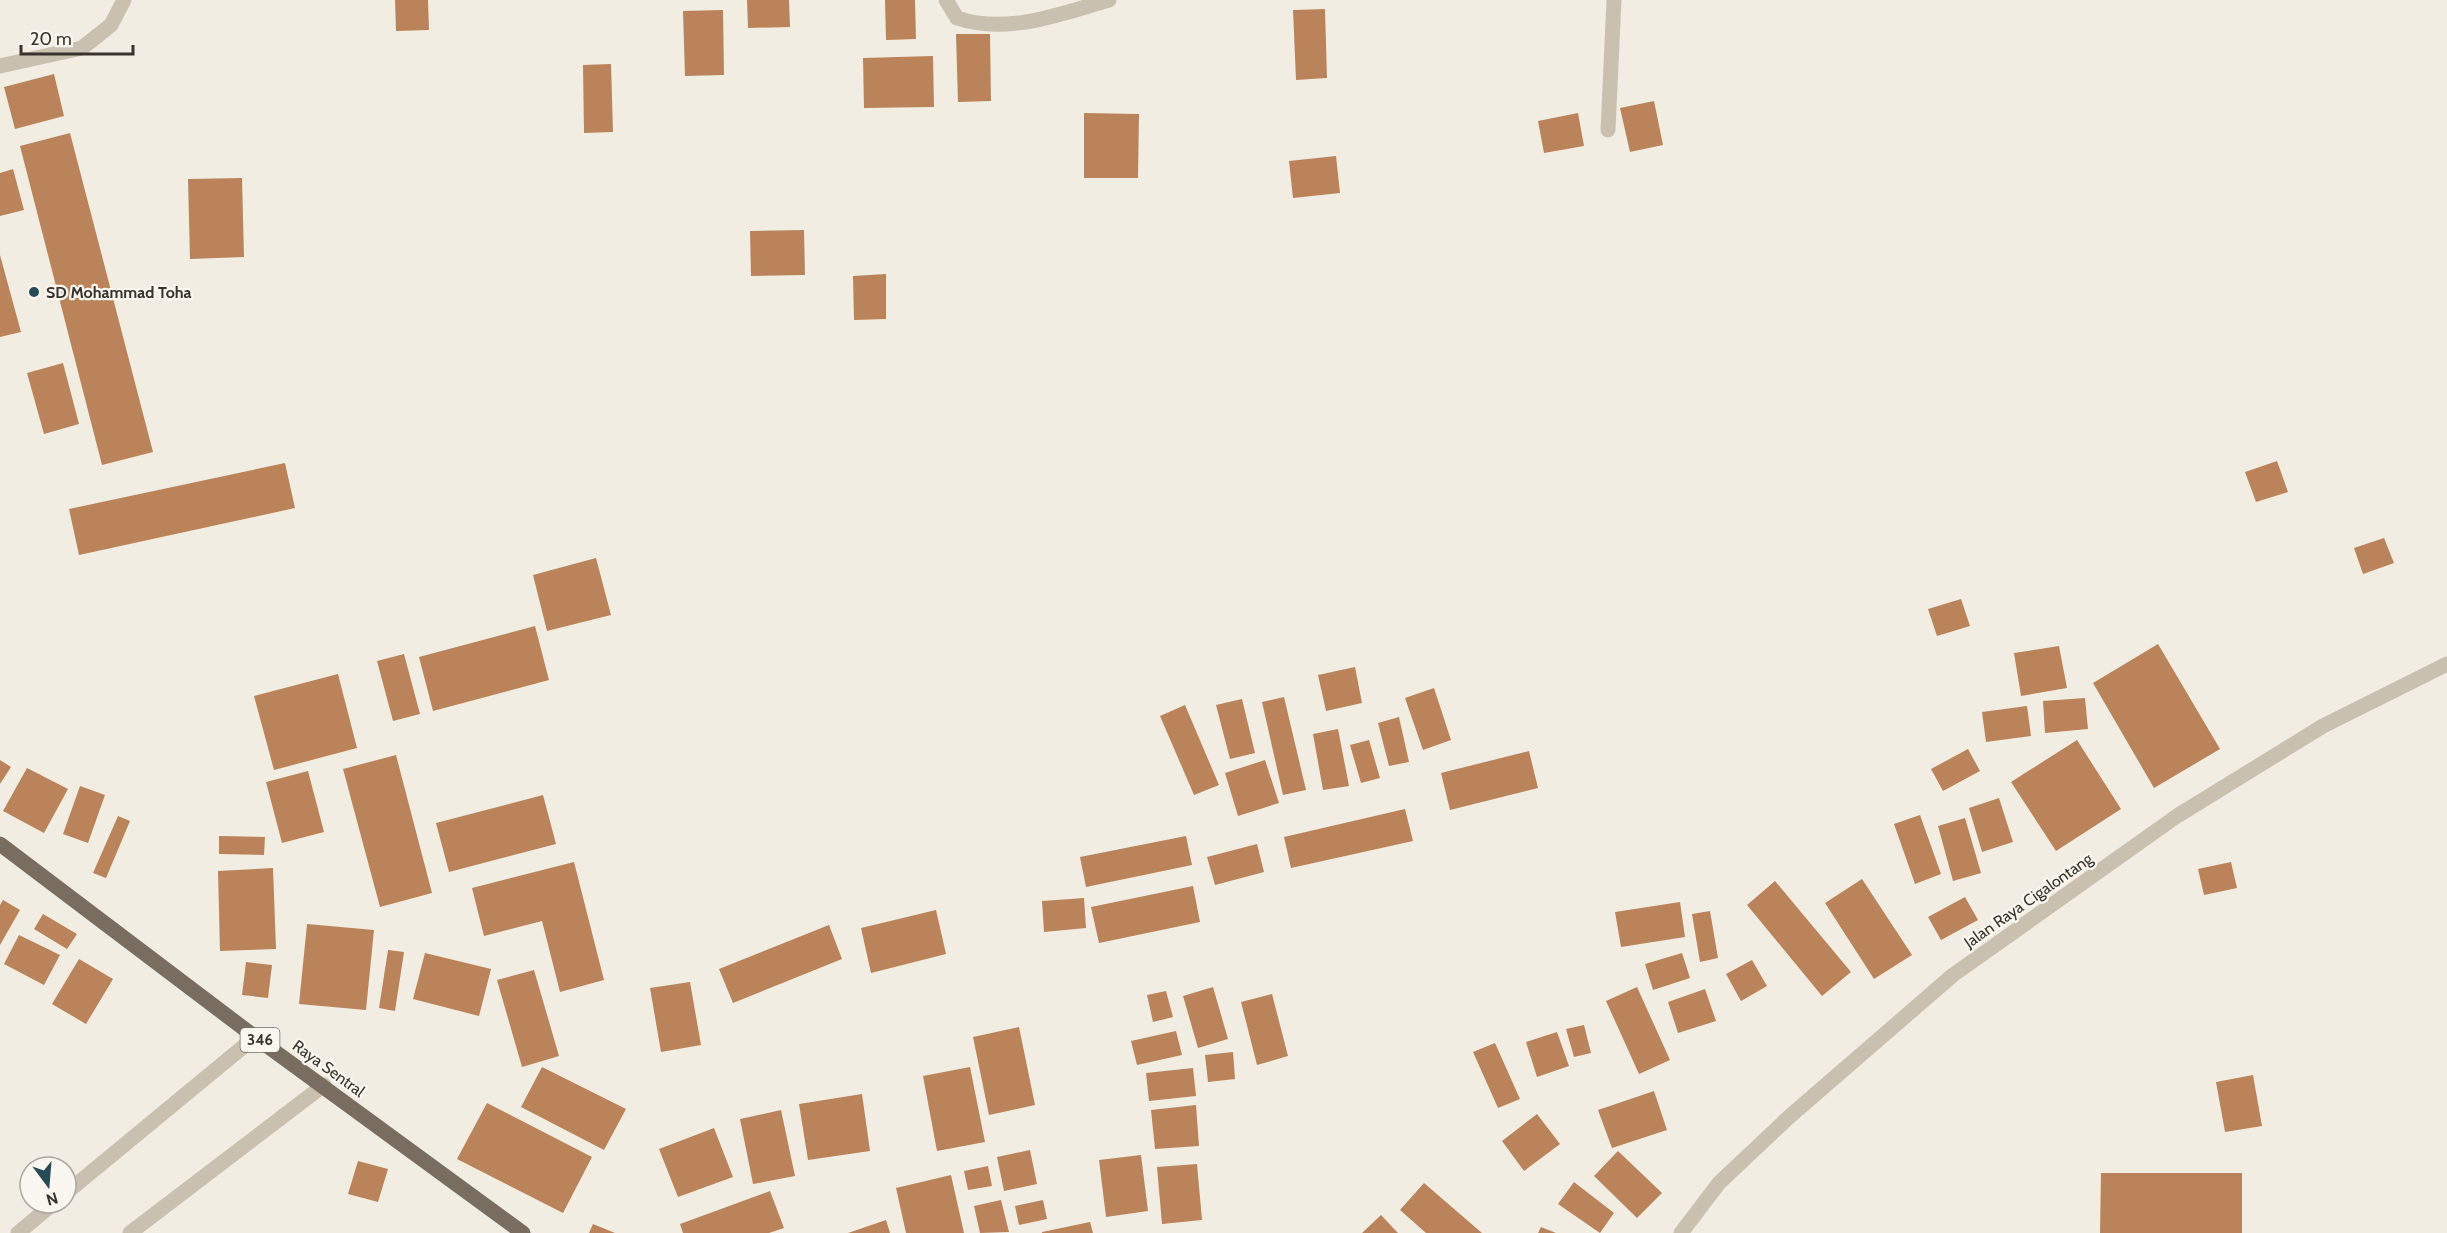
<svg xmlns="http://www.w3.org/2000/svg" width="2447" height="1233" font-family="Cabin,sans-serif">
	<style>
		.building { fill: #ba8359 }
		.lines { fill: none; stroke-linecap: round; stroke-linejoin: round }
		.minor { stroke: #c9c0af; stroke-width: 15 }
		.primary { stroke: #796d5f; stroke-width: 15 }
		.poi-dot { fill: #264a56; stroke: #f9f7ef; stroke-width: 2 }
		.labels { text-anchor: middle; stroke-width: 4.5; stroke-linejoin: round; paint-order: stroke }
		.shield { fill: #f9f7ef; stroke: #736e67; stroke-width: 1.5 }
		.shield-label { font-size: 15px; font-weight: bold; fill: #39332d }
		.poi-label { font-size: 16px; font-weight: bold; fill: #39332d; stroke: #f9f7ef; text-anchor: start }
		.street-label { font-size: 16px; fill: #39332d; stroke: #f9f7ef }
	</style>
	<rect width="100%" height="100%" fill="#f2ede3"/>
	<path class="building" d="M395,0H428L429,30L396,31Z
		M747,0H789L790,27L748,28Z
		M885,0H915L916,39L886,40Z
		M1325,9L1327,78L1296,80L1293,10Z
		M723,10L724,75L685,76L683,11Z
		M956,34H990L991,101L958,102Z
		M933,56L934,107L864,108L863,58Z
		M611,64L613,132L584,133L583,65Z
		M54,74L64,116L15,129L4,87Z
		M1654,101L1663,145L1630,152L1620,108Z
		M1084,113L1139,114L1138,178H1084Z
		M1578,113L1584,146L1544,153L1538,121Z
		M70,133L153,452L102,465L20,146Z
		M1336,156L1340,193L1293,198L1289,161Z
		M13,169L24,210L0,216V173Z
		M242,178L244,257L190,259L188,179Z
		M804,230L805,275L751,276L750,231Z
		M0,255L21,332L0,337Z
		M886,274V319L854,320L853,276Z
		M63,363L79,424L44,434L27,373Z
		M2277,461L2288,492L2256,502L2245,472Z
		M285,463L295,508L79,555L69,509Z
		M2384,538L2394,563L2363,574L2354,548Z
		M596,558L611,615L547,631L533,575Z
		M1961,599L1970,626L1937,636L1928,609Z
		M535,626L549,680L433,711L419,657Z
		M2158,644L2220,749L2154,788L2093,683Z
		M2059,646L2067,688L2021,696L2014,653Z
		M404,654L420,714L393,721L377,661Z
		M1355,667L1362,703L1326,711L1318,675Z
		M338,674L357,748L274,770L254,696Z
		M1434,688L1451,740L1423,750L1405,698Z
		M1284,697L1306,790L1283,795L1262,702Z
		M2085,698L2088,729L2045,733L2043,701Z
		M1242,699L1255,753L1230,759L1216,705Z
		M1185,705L1219,785L1194,795L1160,716Z
		M2027,706L2031,736L1986,742L1982,712Z
		M1399,717L1409,762L1389,766L1378,723Z
		M1338,729L1349,786L1323,790L1313,734Z
		M1369,740L1380,778L1361,783L1350,745Z
		M2077,740L2121,809L2056,851L2011,782Z
		M1968,749L1980,771L1943,791L1931,769Z
		M1529,751L1538,788L1450,810L1441,773Z
		M396,755L432,893L380,907L343,769Z
		M0,760L11,767L0,784Z
		M1265,760L1279,803L1238,816L1225,773Z
		M27,768L68,789L44,833L3,811Z
		M308,771L324,832L282,843L266,782Z
		M80,786L105,795L88,843L63,834Z
		M543,795L556,844L449,872L436,823Z
		M1999,798L2013,842L1982,852L1969,808Z
		M1405,809L1413,841L1291,868L1284,837Z
		M1920,815L1941,874L1915,884L1894,824Z
		M118,816L130,821L106,878L93,873Z
		M1965,818L1981,873L1953,881L1938,826Z
		M219,836L265,837L264,855L219,854Z
		M1186,836L1192,865L1086,887L1080,857Z
		M1257,844L1264,872L1215,885L1207,857Z
		M574,862L604,980L560,992L542,921L484,936L472,888Z
		M2231,862L2237,888L2204,895L2198,869Z
		M273,868L276,949L220,951L218,871Z
		M1862,879L1912,955L1874,979L1825,903Z
		M1775,881L1851,972L1822,996L1747,905Z
		M1193,886L1200,922L1099,943L1091,907Z
		M1965,897L1978,920L1941,940L1928,917Z
		M1084,898L1086,928L1044,932L1042,901Z
		M3,900L20,910L0,945V905Z
		M1680,902L1685,937L1621,947L1615,912Z
		M936,910L946,954L871,973L861,928Z
		M1710,911L1718,958L1700,962L1692,914Z
		M43,914L77,934L67,949L34,929Z
		M307,924L374,930L366,1010L299,1004Z
		M829,925L842,959L733,1003L719,969Z
		M19,935L60,955L44,985L4,964Z
		M388,950L404,952L395,1011L379,1008Z
		M425,953L491,969L479,1016L413,999Z
		M1682,953L1690,978L1653,990L1645,964Z
		M79,959L113,979L86,1024L52,1004Z
		M1752,960L1767,986L1741,1001L1726,974Z
		M246,962L272,965L268,998L242,995Z
		M534,970L559,1056L522,1067L497,980Z
		M690,982L701,1045L661,1052L650,988Z
		M1213,987L1228,1039L1198,1048L1183,996Z
		M1637,987L1670,1060L1639,1074L1606,1001Z
		M1705,989L1716,1021L1678,1033L1668,1002Z
		M1166,991L1173,1017L1153,1022L1147,995Z
		M1272,994L1288,1056L1257,1065L1241,1002Z
		M1584,1025L1591,1053L1574,1057L1566,1029Z
		M1019,1027L1035,1105L989,1115L973,1037Z
		M1176,1031L1182,1055L1137,1065L1131,1041Z
		M1557,1032L1569,1066L1537,1077L1526,1042Z
		M1495,1043L1520,1099L1498,1108L1473,1052Z
		M1233,1052L1235,1079L1208,1082L1205,1055Z
		M542,1067L626,1109L604,1150L521,1107Z
		M970,1067L985,1142L937,1151L923,1076Z
		M1193,1068L1196,1096L1149,1101L1146,1073Z
		M2253,1075L2262,1126L2225,1132L2216,1082Z
		M1654,1091L1667,1130L1612,1148L1598,1110Z
		M862,1094L870,1151L808,1160L799,1104Z
		M487,1103L592,1157L563,1213L457,1159Z
		M1196,1105L1199,1146L1155,1149L1151,1110Z
		M781,1110L795,1176L753,1184L740,1119Z
		M1537,1114L1560,1144L1524,1171L1502,1141Z
		M714,1128L733,1177L678,1197L659,1149Z
		M1030,1150L1037,1184L1004,1191L997,1157Z
		M1618,1151L1662,1193L1637,1218L1594,1176Z
		M1141,1155L1148,1211L1106,1217L1099,1160Z
		M358,1161L388,1169L378,1202L348,1194Z
		M1197,1164L1202,1220L1162,1224L1157,1167Z
		M988,1166L992,1186L968,1190L964,1171Z
		M2101,1173H2242V1233H2100Z
		M951,1175L964,1233H906L896,1188Z
		M1574,1182L1614,1213L1600,1233L1558,1204Z
		M1424,1183L1482,1233H1426L1400,1210Z
		M770,1191L784,1228L769,1233H683L680,1224Z
		M1001,1200L1009,1232L980,1233L974,1206Z
		M1043,1200L1047,1219L1019,1225L1015,1206Z
		M1381,1215L1398,1233H1362Z
		M886,1220L890,1233H848Z
		M1090,1222L1093,1233H1042V1232Z
		M593,1224L615,1233H589Z
		M1541,1227L1556,1233H1538Z"/>
	<g class="lines">
		<path class="minor" d="M946,0L957,18C1007,35 1060,14 1109,0
			M0,66L82,48L111,25L124,0
			M1608,130L1614,0
			M66,1193L255,1037
			M18,1233L54,1203
			M130,1233L324,1085
			M1681,1233L1719,1183L1789,1117L1953,975L2177,816L2323,726L2447,664"/>
		<path class="primary" d="M0,844L255,1037L523,1233"/>
	</g>
	<circle class="poi-dot" cx="34" cy="292" r="6"/>
	<g class="labels">
		<rect class="shield" x="240.5" y="1028" width="39" height="24" rx="4.5"/>
		<g class="shield-label">
			<text x="260" y="1045">346</text>
		</g>
		<g class="poi-label">
			<text x="46" y="298">SD Mohammad Toha</text>
		</g>
		<g class="street-label">
			<text transform="translate(2028 900) rotate(-35)" y="6">Jalan Raya Cigalontang</text>
			<text transform="translate(329 1068) rotate(36)" y="6">Raya Sentral</text>
		</g>
	</g>
	<g transform="translate(48 1185) rotate(164)"><circle r="28" fill="#f9f7ef" stroke="#aca9a1" stroke-width="1.5"/>
	<path d="M0-4.5L10 22L0 15L-10 22Z" fill="#264a56"/>
	<text y="-9" font-size="16" font-weight="bold" text-anchor="middle" fill="#39332d">N</text>
	</g>
	<path d="M21 45v9h112v-9" fill="none" stroke="#39332d" stroke-width="3"/>
	<text x="30" y="45" font-size="18" fill="#39332d" stroke="#f9f7ef" stroke-width="4.5" paint-order="stroke">20 m</text>
</svg>
